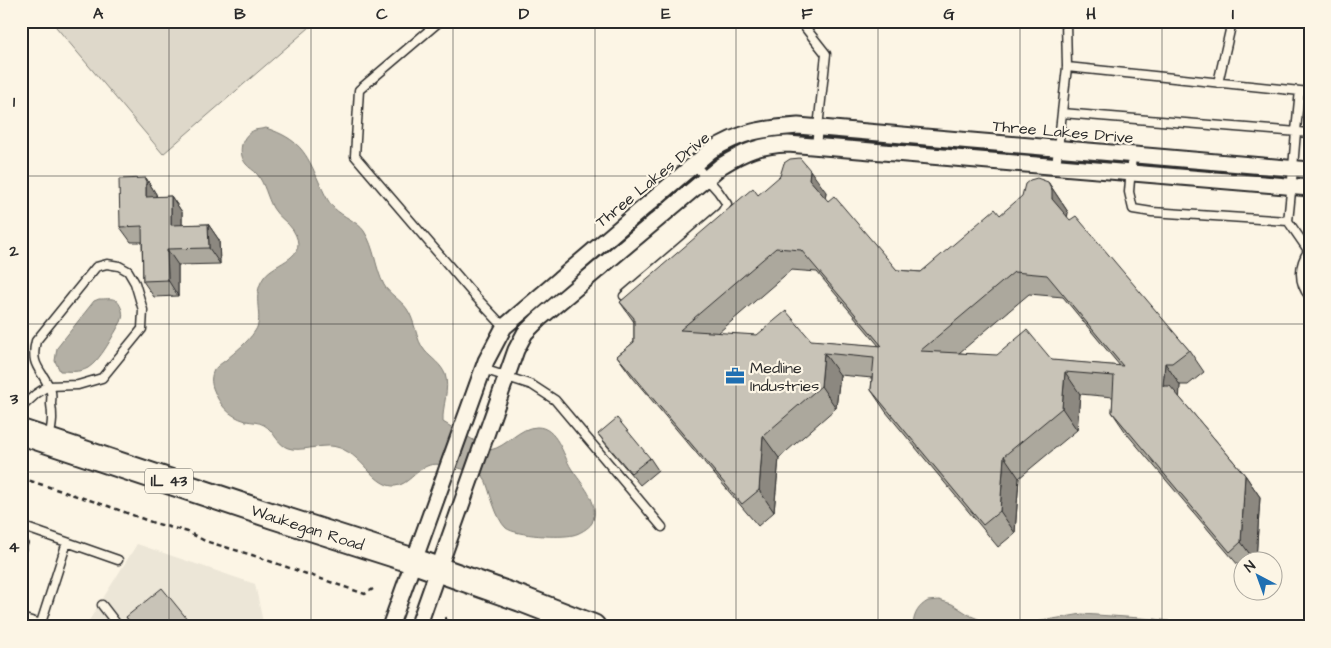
<svg xmlns="http://www.w3.org/2000/svg" width="1331" height="648" font-family="'Architects Daughter',sans-serif">
	<style>
		.built { fill: #ece6d7 }
		.green { fill: #ded8ca; stroke: #84827a }
		.water { fill: #b4b0a5; stroke: #7d7b74 }
		.lines { fill: none; stroke-linecap: round; stroke-linejoin: round }
		.service-casing { stroke: #2b2b2b; stroke-width: 11 }
		.minor-casing { stroke: #2b2b2b; stroke-width: 19 }
		.primary-casing { stroke: #2b2b2b; stroke-width: 28 }
		.path { stroke: #2b2b2b; stroke-width: 2.5; stroke-dasharray: 5 4; stroke-linecap: butt }
		.service { stroke: #fcf5e5; stroke-width: 8 }
		.minor { stroke: #fcf5e5; stroke-width: 15 }
		.primary { stroke: #fcf5e5; stroke-width: 24 }
		.wall { fill: #aca89d; stroke: #2b2b2b; fill-rule: evenodd }
		.shaded-wall { fill: #8c8880; stroke: #2b2b2b }
		.building { fill: #c8c3b7; stroke: #2b2b2b; fill-rule: evenodd }
		.grid { fill: none; stroke: #2b2b2b; stroke-width: 1; stroke-opacity: 0.55 }
		.labels { text-anchor: middle; stroke-width: 4.5; stroke-linejoin: round; paint-order: stroke }
		.shield { fill: #fcf5e5; stroke: #6a6863; stroke-width: 1 }
		.shield-label { font-size: 15px; font-weight: bold; fill: #2b2b2b }
		.street-label { font-size: 16px; fill: #2b2b2b; stroke: #fcf5e5 }
		.poi-label { font-size: 16px; fill: #2b2b2b; stroke: #fcf5e5; text-anchor: start }
		.neatline { fill: none; stroke: #2b2b2b; stroke-width: 2 }
		.grid-label { font-size: 16px; text-anchor: middle; font-weight: bold; fill: #2b2b2b }
	</style>
	<rect width="100%" height="100%" fill="#fcf5e5"/>
	<filter id="ink" filterUnits="userSpaceOnUse"><feTurbulence type="fractalNoise" baseFrequency=".02" numOctaves="2"/><feDisplacementMap in="SourceGraphic" scale="10" xChannelSelector="R" yChannelSelector="G"/><feConvolveMatrix kernelMatrix="1 2 1 2 8 2 1 2 1" color-interpolation-filters="sRGB"/></filter>
	<g filter="url(#ink)">
		<path class="built" d="M137,544L255,584L264,627H85Z"/>
		<path class="green" d="M51,21H317L163,154Z"/>
		<path class="water" d="M266,128C299,139 306,152 319,182C324,192 327,201 334,208C343,217 357,221 364,231C375,248 375,268 384,285C389,294 401,300 407,309C416,322 415,339 425,351C431,358 441,364 445,374C450,389 442,406 443,422L490,450C507,447 519,427 537,427C557,427 563,455 571,468C581,484 601,502 592,523C589,528 579,534 573,535C561,538 516,536 506,528C496,519 490,492 485,479L482,475C467,471 441,460 427,466C416,470 408,485 395,486C379,487 367,467 356,458C352,454 345,450 340,448C324,442 308,451 292,449C277,447 275,431 264,425C259,422 251,422 246,421C228,416 219,404 213,388C211,382 211,376 214,370C217,366 222,363 226,360C236,351 247,343 255,331C265,317 250,297 264,277C275,261 311,259 293,230C288,222 278,217 273,208C267,197 265,184 257,174C254,170 249,168 246,164C237,153 241,135 255,130C259,129 263,129 266,128Z
			M99,299C112,299 117,296 122,310C123,315 123,317 121,322C113,335 101,360 88,368C79,373 69,371 60,371L55,361L57,348L94,301Z
			M928,601L939,600L952,604L971,616L988,623L1001,624H1024L1082,614L1155,619L1169,621L1177,627H915L913,625C914,613 919,606 928,601Z"/>
		<g class="lines">
			<g class="service-casing">
				<path id="service" d="M440,21L359,90L355,156L474,295L504,327
					M800,21L826,54L816,146
					M1066,21L1067,67L1310,92
					M1218,83L1231,26L1237,21
					M1300,91C1295,134 1293,178 1288,221L1308,250
					M1062,113L1310,133
					M1132,155L1129,192L1133,209L1152,212L1288,221
					M1056,167L1067,67
					M1310,249C1298,264 1298,283 1310,297
					M624,296L722,212L727,204L718,191L694,164
					M483,369L532,385L555,400L662,527
					M21,411L24,405L36,394L48,386L78,385L102,378L142,329L143,310L135,283L128,271L119,266L107,264L96,267L36,341C29,368 44,370 51,392C52,396 51,400 51,404C53,418 52,425 49,439
					M21,526L118,560
					M102,605L119,627
					M21,618L52,627
					M41,623L67,542"/>
			</g>
			<g class="minor-casing">
				<path id="minor" d="M390,627L486,361L504,327L710,151C742,131 761,129 798,126L1310,170
					M418,627L516,350L525,333L539,319L721,166C745,151 760,145 788,144L1310,188"/>
			</g>
			<g class="primary-casing">
				<g id="primary">
					<path id="s1" d="M21,432L273,516L414,561L521,599L593,627"/>
				</g>
			</g>
			<path class="path" d="M21,478L108,506L154,523L188,532L205,541L252,555L365,594L373,589
				M445,617L448,625L455,627"/>
			<use href="#service" class="service"/>
			<use href="#minor" class="minor"/>
			<use href="#primary" class="primary"/>
		</g>
		<path class="wall" d="M146,178L156,194L157,197L171,196L182,212V225L208,224L219,240L220,264L178,265V296L154,297L143,281L142,242H131L120,227Z
			M1048,182L1068,212L1067,218L1189,350L1204,372L1188,385H1180L1179,397L1245,475L1260,497L1256,560H1244V572L1127,434L1112,412L1113,397L1080,394L1077,430L1019,478L1015,533L998,547L886,412L871,390L872,378L840,375L836,408L779,458L774,512L758,526L633,378L617,356L634,342V322L620,302L758,195L826,192L825,198L897,270L921,272L1000,215ZM791,270L817,272L879,346L718,333ZM1029,294L1063,297L1120,366L959,353Z
			M598,434L650,458L658,470L640,485L607,446Z
			M126,617L188,620L193,627H133Z"/>
		<path class="shaded-wall" d="M810,170L826,192L825,201L809,179Z
			M146,178L156,194L157,213L146,197Z
			M1048,182L1068,212L1067,221L1052,199Z
			M171,196L182,212V241L171,225Z
			M208,224L219,240L220,264L209,248Z
			M167,249L178,265V296L168,280Z
			M824,353L840,375L836,408L821,386Z
			M1165,363L1180,385L1179,408L1163,386Z
			M1065,372L1080,394L1077,430L1062,408Z
			M763,436L779,458L774,512L759,490Z
			M1004,456L1019,478L1015,533L1000,511Z
			M1245,475L1260,497L1256,560H1254L1241,542Z
			M26,538L29,542L25,553L22,549Z"/>
		<path class="building" d="M800,158L810,170L809,179L828,201L834,196L897,270L921,272L995,209L1000,215L1022,196L1025,184L1030,180L1037,178L1048,182L1052,190V199L1070,220L1076,216L1189,350L1172,363H1165L1163,386H1170L1245,475L1241,542L1230,552L1112,412L1114,376L1065,372L1062,408L1004,456L1000,511L983,525L871,390L874,358L824,353L821,386L763,436L759,490L742,504L617,356L634,342V318L620,302L753,188L758,195L780,176L784,163L790,159ZM776,248L801,250L882,346L811,340L786,311L757,335L680,330ZM1014,272L1047,275L1123,366L1052,360L1027,330L997,355L920,351Z
			M146,178V197L171,196V225L208,224L209,248L167,249L168,280L143,281L142,226L120,227L119,179Z
			M617,418L650,458L631,473L598,434Z
			M21,536L26,538L22,549H21Z
			M162,588L188,620L180,627H134L126,617Z"/>
	</g>
	<path class="grid" d="M169,21V627M311,21V627M453,21V627M595,21V627M736,21V627M878,21V627M1020,21V627M1162,21V627M21,176H1310M21,324H1310M21,472H1310"/>
	<defs>
		<g id="office-bare" transform="scale(1.5)"><path d="M-6-3h4V-5.5h4V-3h4V5H-6ZM-1-4.5V-3h2v-1.5ZM-6 0V1H6V0Z" fill="#1f6fb2" stroke="#fcf5e5" stroke-width="2.5" paint-order="stroke"/></g>
	</defs>
	<g fill-rule="evenodd">
		<use href="#office-bare" x="735" y="376"/>
	</g>
	<g class="labels">
		<rect class="shield" x="145" y="468.5" width="48" height="25" rx="4"/>
		<g class="shield-label">
			<text x="169" y="486">IL 43</text>
		</g>
		<g class="street-label">
			<text transform="translate(1063 131) rotate(5)" y="6">Three Lakes Drive</text>
			<text transform="translate(652 179) rotate(-39)" y="6">Three Lakes Drive</text>
			<text dy="6" stroke="none"><textPath href="#s1" startOffset="302">Waukegan Road</textPath></text>
		</g>
		<g class="poi-label">
			<text x="750" y="373">Medline<tspan x="750" dy="18">Industries</tspan></text>
		</g>
	</g>
	<rect width="1331" height="648" fill="none" stroke="#fcf5e5" stroke-width="55"/>
	<g transform="translate(1258 576) rotate(319)"><circle r="24" fill="#fcf5e5" stroke="#a8a49b"/>
	<path d="M0-4L9 19L0 12L-9 19Z" fill="#1f6fb2"/>
	<text y="-8" font-size="14" font-weight="bold" text-anchor="middle" fill="#2b2b2b">N</text>
	</g>
	<rect x="28" y="28" width="1276" height="592" class="neatline"/>
	<g class="grid-label">
		<text x="98" y="19">A</text>
		<text x="240" y="19">B</text>
		<text x="382" y="19">C</text>
		<text x="524" y="19">D</text>
		<text x="666" y="19">E</text>
		<text x="807" y="19">F</text>
		<text x="949" y="19">G</text>
		<text x="1091" y="19">H</text>
		<text x="1233" y="19">I</text>
		<text x="14" y="107">1</text>
		<text x="14" y="256">2</text>
		<text x="14" y="404">3</text>
		<text x="14" y="552">4</text>
	</g>
</svg>
